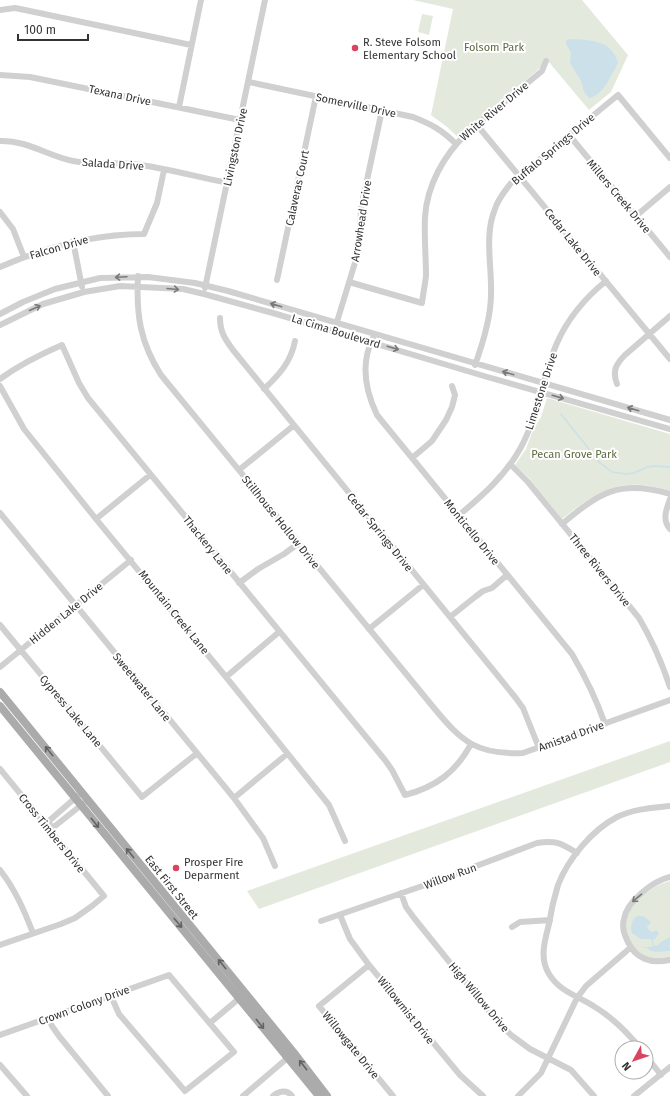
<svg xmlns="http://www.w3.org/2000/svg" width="670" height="1096" font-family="'Fira Sans',sans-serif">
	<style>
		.green { fill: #e4e9dd }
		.water { fill: #cbe0e8 }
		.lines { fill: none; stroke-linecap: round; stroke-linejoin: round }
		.stream { stroke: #cbe0e8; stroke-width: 1.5 }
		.minor { stroke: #d0d0d0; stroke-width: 6 }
		.major { stroke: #ababab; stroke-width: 8 }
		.oneway { stroke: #7a7a7a }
		.oneway2 { stroke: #636363 }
		.poi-dot { fill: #da4460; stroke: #fff; stroke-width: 1.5 }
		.labels { text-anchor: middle; stroke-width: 4; stroke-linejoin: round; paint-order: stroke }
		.poi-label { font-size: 11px; fill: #333; stroke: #fff; text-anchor: start }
		.park-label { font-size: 11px; fill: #5b6c42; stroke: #fff }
		.street-label { font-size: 11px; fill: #333; stroke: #fff }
	</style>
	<rect width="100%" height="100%" fill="#fff"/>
	<path class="green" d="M413,0H582L628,55L611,92L589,110L548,61L459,138L447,127L431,115L453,9Z
		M422,14L433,16L429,35L418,32Z
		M547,398L670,434V491C621,476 600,489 562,519L529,478L515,465L526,449L533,430L541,417Z
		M670,741V762L259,909L247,891Z
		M670,881V959C667,959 664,961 661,961C640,960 621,940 627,918C632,901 653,885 670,881Z"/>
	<path class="water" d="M568,39C590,40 611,39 618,63C611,75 604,95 589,98L584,92L581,81L570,63L571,53L566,44V41Z
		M638,916H643L651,922L647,927L650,931L654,932L656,930L659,933L655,939H641L632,933C630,927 632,923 634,918Z
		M670,937V951C662,951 652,954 647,948H642L658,945L661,942Z"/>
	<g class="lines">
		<path class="stream" d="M561,414L600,463L612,472L627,474L634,473L647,467L654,466L670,467
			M652,938L653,945"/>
		<path class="minor" d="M0,10L15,8L25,10L191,45
			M0,75L30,77L240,120
			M249,82L413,117C431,124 442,130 456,144
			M179,107L201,0
			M477,125L670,359
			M569,135L670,257
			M0,141C27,140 48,156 73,161C93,165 114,162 134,164C166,168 197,177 228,183
			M0,212L13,229L24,257
			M636,216L670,187
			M73,241L82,287
			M0,267C46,247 93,234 144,234L157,203L164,170
			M138,276C136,315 140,342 161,375L434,708C462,742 477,755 523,753L670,700
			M277,280L316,96
			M349,282L422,303C423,294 425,285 426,276C426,256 424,236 425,217C427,185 444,155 467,133L542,71L546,61
			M205,288L265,0
			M0,314L23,302L55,289L100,278L148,277L195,283L228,291L670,420
			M220,318C220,332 225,339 233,350L515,697L523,708L539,748
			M0,325L43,304L84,292L120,286L183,289L204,294L273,313L484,376L670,429
			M336,325L357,256L360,239L361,208L382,110
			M373,338C360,364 365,390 377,415L572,654C586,678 596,698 605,724
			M475,365C483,343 491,318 491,294C492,266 484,235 495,209C498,199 505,191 511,183L618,95L670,158
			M0,379C19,365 39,355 62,345L79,383L88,398L385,760L392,770L405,795C436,787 456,772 471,744
			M617,384C612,371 616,364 625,355L670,316
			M0,386L24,429L96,519L226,677L329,805L345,841
			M264,389C279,375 291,362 295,341
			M412,458L432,441L446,420L452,407L455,395L452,386
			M511,465L528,482L639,618C652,640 662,663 670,687
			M239,470L293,426
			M670,499C666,510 662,520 670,529
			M0,513L234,798L263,838L275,866
			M458,516C482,496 505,476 520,449C539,415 542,377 557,343C568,318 585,298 606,281
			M96,519L150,475
			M562,524C600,492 620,479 670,494
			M239,583L258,569L284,554L299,543
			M450,617L475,597L483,591L492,588L507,575
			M0,625L142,797L196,754
			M369,629L423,585
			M0,667L131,560
			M226,677L279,632
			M0,769L104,896L92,906L75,918L61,924L0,945
			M82,792L50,820L48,827L55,826L84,803
			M234,798L287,754
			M0,870C15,889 24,910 33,933
			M670,877C653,881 627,901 624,919C622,926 624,934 627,940C635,959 651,964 670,960
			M401,893L406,907L414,918L497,1021L511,1035L530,1049L571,1070L594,1096
			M340,915L350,939L369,965L460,1075L483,1096
			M321,921L431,883L537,843C556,840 561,843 577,853
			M512,927L520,922L550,920
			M369,965L319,1006L393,1096
			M48,1018L52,1026L59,1036L108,1096
			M210,1023L242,996
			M0,1035L169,975L234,1052L185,1091L119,1014L111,996
			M640,1048C627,1032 613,1018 595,1007C578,996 560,992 549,974C539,958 545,940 549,924C551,911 554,898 558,885C568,859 592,830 617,817C633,809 652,808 670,806
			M646,1056L661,1075
			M0,1065L27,1096
			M243,1096L291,1055
			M273,1096C279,1091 287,1089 292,1096
			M518,1096L541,1073L577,998L586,986L630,948
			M634,1096L670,1067"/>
		<path class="major" d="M0,692L294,1053L327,1096
			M0,706L319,1096"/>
	</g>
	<defs><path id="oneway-shaft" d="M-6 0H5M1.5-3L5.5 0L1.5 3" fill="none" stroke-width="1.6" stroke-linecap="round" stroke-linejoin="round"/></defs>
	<g class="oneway">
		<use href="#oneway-shaft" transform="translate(121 277) rotate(177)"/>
		<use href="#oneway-shaft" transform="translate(173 289) rotate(5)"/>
		<use href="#oneway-shaft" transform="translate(276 305) rotate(-164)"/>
		<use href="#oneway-shaft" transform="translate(35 308) rotate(-24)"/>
		<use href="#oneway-shaft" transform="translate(393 348) rotate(16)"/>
		<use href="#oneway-shaft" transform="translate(508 373) rotate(-164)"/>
		<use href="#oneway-shaft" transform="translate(558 397) rotate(16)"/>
		<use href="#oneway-shaft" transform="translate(633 409) rotate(-164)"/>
		<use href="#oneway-shaft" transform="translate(637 898) rotate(140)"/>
	</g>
	<g class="oneway2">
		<use href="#oneway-shaft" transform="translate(49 751) rotate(-129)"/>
		<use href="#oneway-shaft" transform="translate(95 823) rotate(51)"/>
		<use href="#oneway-shaft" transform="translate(130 853) rotate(-129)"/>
		<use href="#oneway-shaft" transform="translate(178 923) rotate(49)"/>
		<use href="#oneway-shaft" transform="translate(222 964) rotate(-129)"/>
		<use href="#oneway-shaft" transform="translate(260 1024) rotate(51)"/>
		<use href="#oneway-shaft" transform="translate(303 1065) rotate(-128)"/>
	</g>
	<g class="poi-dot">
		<circle cx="355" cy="48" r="4"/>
		<circle cx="176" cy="868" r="4"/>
	</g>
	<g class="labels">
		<g class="poi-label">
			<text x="363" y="46">R. Steve Folsom<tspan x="363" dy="13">Elementary School</tspan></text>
			<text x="184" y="866">Prosper Fire<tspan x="184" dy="13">Deparment</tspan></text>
		</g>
		<g class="park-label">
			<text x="494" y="51">Folsom Park</text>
			<text x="574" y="458">Pecan Grove Park</text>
		</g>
		<g class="street-label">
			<text transform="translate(120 95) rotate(12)" y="4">Texana Drive</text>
			<text transform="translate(356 105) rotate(12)" y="4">Somerville Drive</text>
			<text transform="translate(494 111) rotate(-40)" y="4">White River Drive</text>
			<text transform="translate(235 147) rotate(-78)" y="4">Livingston Drive</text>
			<text transform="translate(553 149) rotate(-40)" y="4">Buffalo Springs Drive</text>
			<text transform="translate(113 164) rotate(4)" y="4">Salada Drive</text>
			<text transform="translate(297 188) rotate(-78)" y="4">Calaveras Court</text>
			<text transform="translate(619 196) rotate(50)" y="4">Millers Creek Drive</text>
			<text transform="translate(361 221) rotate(-81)" y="4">Arrowhead Drive</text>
			<text transform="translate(573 242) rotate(51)" y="4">Cedar Lake Drive</text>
			<text transform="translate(59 247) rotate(-16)" y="4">Falcon Drive</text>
			<text transform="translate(336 331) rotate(17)" y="4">La Cima Boulevard</text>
			<text transform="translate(541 391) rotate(-72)" y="4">Limestone Drive</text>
			<text transform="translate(281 522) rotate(51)" y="4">Stillhouse Hollow Drive</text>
			<text transform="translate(380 532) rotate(51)" y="4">Cedar Springs Drive</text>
			<text transform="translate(472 532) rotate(51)" y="4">Monticello Drive</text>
			<text transform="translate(208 545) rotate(51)" y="4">Thackery Lane</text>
			<text transform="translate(600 570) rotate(51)" y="4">Three Rivers Drive</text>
			<text transform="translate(174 612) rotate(51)" y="4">Mountain Creek Lane</text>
			<text transform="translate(66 613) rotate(-39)" y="4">Hidden Lake Drive</text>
			<text transform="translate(142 687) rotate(51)" y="4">Sweetwater Lane</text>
			<text transform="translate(71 711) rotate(50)" y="4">Cypress Lake Lane</text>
			<text transform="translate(571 736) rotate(-20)" y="4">Amistad Drive</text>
			<text transform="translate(52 833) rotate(51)" y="4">Cross Timbers Drive</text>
			<text transform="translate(450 876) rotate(-20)" y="4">Willow Run</text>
			<text transform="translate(172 887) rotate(51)" y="4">East First Street</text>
			<text transform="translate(479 997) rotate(50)" y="4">High Willow Drive</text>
			<text transform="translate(84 1005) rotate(-20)" y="4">Crown Colony Drive</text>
			<text transform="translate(406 1010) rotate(51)" y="4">Willowmist Drive</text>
			<text transform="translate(351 1045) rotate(51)" y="4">Willowgate Drive</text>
		</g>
	</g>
	<g transform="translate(634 1060) rotate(230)"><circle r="19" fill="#ffffff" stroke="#adadad"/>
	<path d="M0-3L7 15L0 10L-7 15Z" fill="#da4460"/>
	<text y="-6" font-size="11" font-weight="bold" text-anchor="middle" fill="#333333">N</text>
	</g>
	<path d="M18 34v6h70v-6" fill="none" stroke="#333333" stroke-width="2"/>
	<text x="24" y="34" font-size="12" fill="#333333" stroke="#ffffff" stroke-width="3" paint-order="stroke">100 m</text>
</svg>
